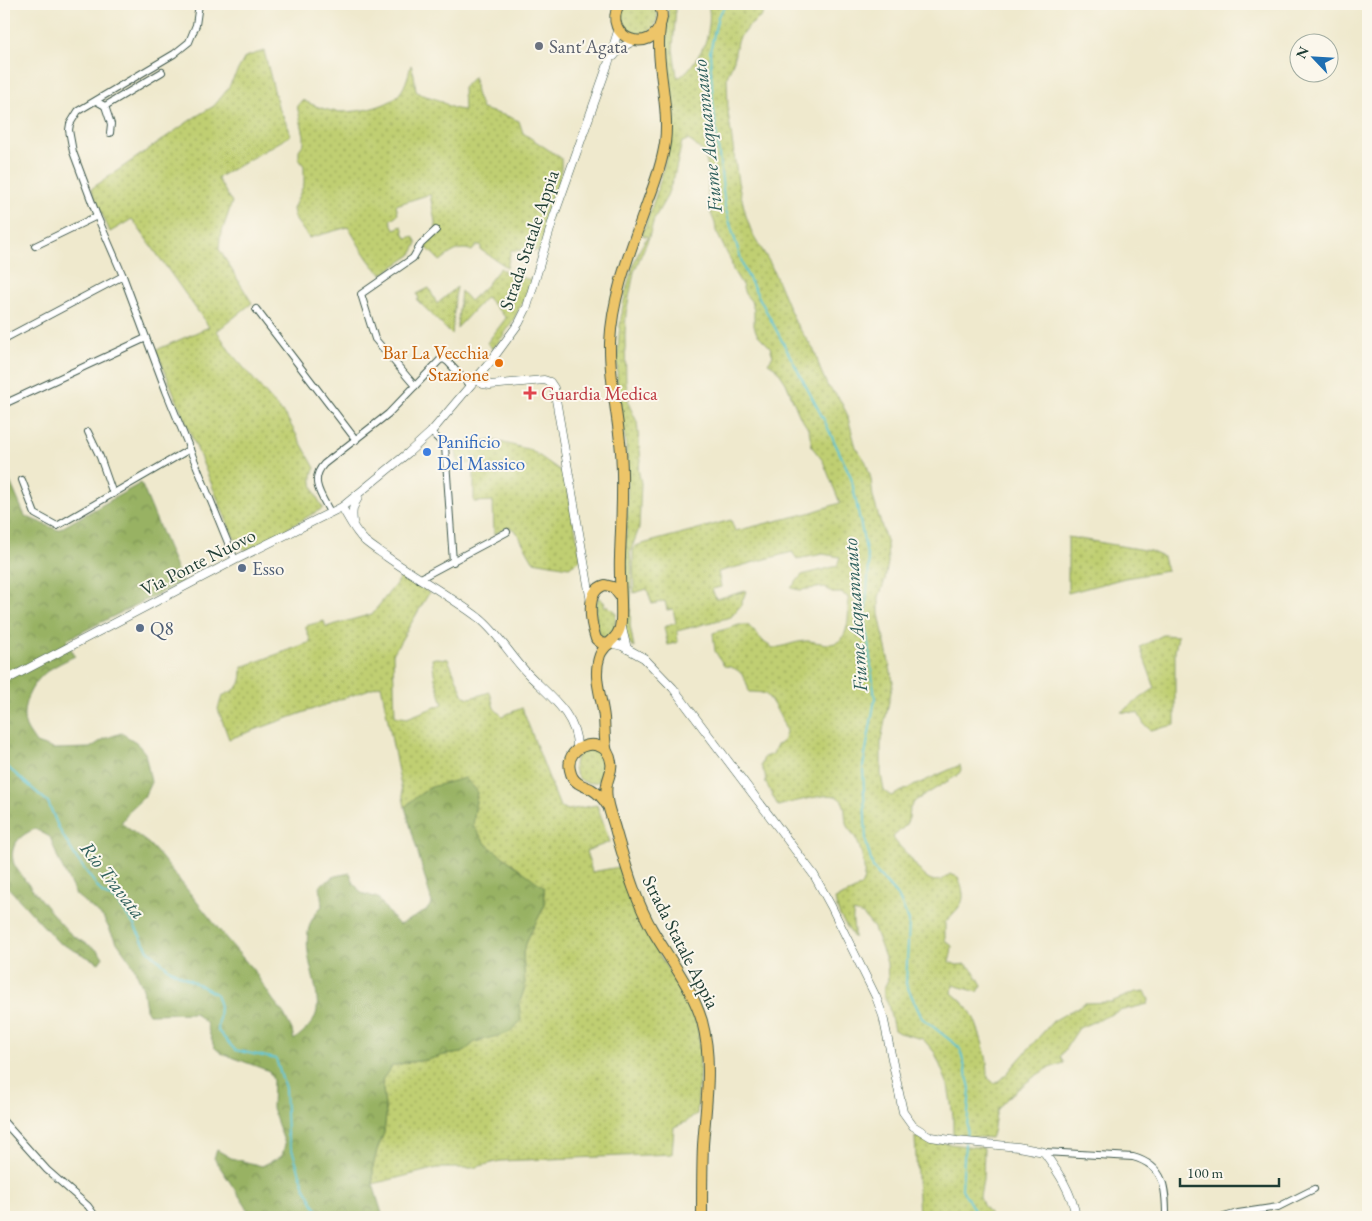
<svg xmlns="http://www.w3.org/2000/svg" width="1372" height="1221" font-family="'EB Garamond',serif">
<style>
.grass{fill:url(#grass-dots);stroke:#708653}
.forest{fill:url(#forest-crowns);stroke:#5c784c}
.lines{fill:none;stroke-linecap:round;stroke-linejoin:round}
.stream{stroke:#5ac5d5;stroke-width:2}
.minor-casing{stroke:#3e574b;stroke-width:8}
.tertiary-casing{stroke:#3e574b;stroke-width:9}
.primary-casing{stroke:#3e574b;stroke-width:12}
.minor{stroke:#fff;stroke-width:6}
.tertiary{stroke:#fff;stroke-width:8}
.primary{stroke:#edc569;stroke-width:10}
.worship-dot{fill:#6b7280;stroke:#fbf7ec;stroke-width:2}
.food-dot{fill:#e8710a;stroke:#fbf7ec;stroke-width:2}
.health-dot{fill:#e0444e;stroke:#fbf7ec;stroke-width:2}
.shop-dot{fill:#3f7fe0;stroke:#fbf7ec;stroke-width:2}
.service-dot{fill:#5c6f8a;stroke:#fbf7ec;stroke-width:2}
.labels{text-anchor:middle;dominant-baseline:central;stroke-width:4;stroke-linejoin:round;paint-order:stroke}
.worship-label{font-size:19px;fill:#5b616d;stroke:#fbf7ec;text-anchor:start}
.street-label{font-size:19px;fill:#1f3d34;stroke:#fbf7ec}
.food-label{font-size:19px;fill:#c56008;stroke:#fbf7ec;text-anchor:end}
.health-label{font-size:19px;fill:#be3a42;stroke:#fbf7ec;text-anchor:start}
.shop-label{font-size:19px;fill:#366cbe;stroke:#fbf7ec;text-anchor:start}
.service-label{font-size:19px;fill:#4e5e75;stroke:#fbf7ec;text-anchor:start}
.water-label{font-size:20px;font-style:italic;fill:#2e5f5c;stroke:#fbf7ec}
</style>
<defs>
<pattern id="grass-dots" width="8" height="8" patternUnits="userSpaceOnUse" patternTransform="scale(1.25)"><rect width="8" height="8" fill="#c0cf72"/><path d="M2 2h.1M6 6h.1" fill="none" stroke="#9ba95e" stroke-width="1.8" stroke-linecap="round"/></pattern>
<pattern id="forest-crowns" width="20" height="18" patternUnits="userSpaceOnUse" patternTransform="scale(1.25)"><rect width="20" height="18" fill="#98b264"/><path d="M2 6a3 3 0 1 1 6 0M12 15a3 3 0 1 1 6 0" fill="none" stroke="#7b9253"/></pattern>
</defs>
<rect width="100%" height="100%" fill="#fbf7ec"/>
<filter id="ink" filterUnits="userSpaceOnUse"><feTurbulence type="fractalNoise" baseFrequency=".02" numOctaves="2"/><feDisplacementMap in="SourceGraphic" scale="10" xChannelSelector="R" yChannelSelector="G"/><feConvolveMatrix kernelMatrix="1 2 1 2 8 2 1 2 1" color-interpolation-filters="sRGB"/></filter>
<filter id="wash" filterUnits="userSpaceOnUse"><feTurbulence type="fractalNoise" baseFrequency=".0096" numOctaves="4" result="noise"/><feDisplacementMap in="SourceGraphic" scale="20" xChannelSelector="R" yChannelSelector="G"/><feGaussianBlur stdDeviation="1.12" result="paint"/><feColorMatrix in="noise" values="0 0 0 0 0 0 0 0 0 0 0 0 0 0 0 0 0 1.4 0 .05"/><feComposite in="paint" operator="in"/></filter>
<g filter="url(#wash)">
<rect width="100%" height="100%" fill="#efe9cd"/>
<g class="grass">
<path d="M625 4H652C657 10 659 15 656 22 645 52 606 28 625 4Z"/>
<path d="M666 4H676L673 49 677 76 679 77C687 75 702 51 705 43 709 32 711 15 708 4H763L762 16 748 27 737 41 734 60 727 77 728 112 738 182 746 216 752 233 770 263 795 322 815 352 820 369 827 385 839 398 847 414 856 447 866 462 871 479 873 497 887 544 888 562 885 580 879 597V614L893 682 881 740V774L884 791 891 796 960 765 961 770 958 775 915 801 910 808 909 818 905 826 893 837C896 844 902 848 908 855 920 870 930 892 950 874L958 877C969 903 961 904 945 923V940L952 946 951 954 949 962 957 965 966 964 973 970 982 985 978 992 953 985 952 993C970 1008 973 1013 980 1035 985 1051 988 1060 988 1078L995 1084 1002 1079 1053 1021 1085 1003 1111 1002 1136 992 1145 991 1149 1000 1148 1004 1119 1011 1079 1028 1060 1057 1064 1063C1059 1065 1054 1066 1049 1068 1037 1073 1002 1100 997 1111 994 1120 995 1129 991 1138L953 1135V1116L948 1085 935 1053 923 1039 899 1033 894 1030 888 1004 884 996V988L888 980 887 963 874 928 863 915 854 912C851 921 855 928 854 938L840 916 837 908 835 899C843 895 857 891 862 884 868 875 861 847 856 839 854 834 849 830 847 826 843 815 849 802 835 796 827 793 789 803 778 806L766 783 765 774 761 766 764 757 773 754 776 746 783 741C784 738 785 736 786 733 786 726 771 697 765 694 760 692 754 692 749 692 746 677 740 667 724 666L715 651 713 633 739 625H748L765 643 773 648C784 647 796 641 807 641 816 641 826 646 835 643 850 639 849 610 848 597L841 593H832L825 587 800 590 791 588 802 575 837 566 840 557 823 554 797 559 792 552 718 572 721 587 712 589 716 599 746 591 741 605 731 617 677 631 678 642 668 645 664 627 676 623 673 609 667 610 665 601 652 604 647 589 634 593 633 550 635 546 731 520 735 531 809 513 840 503 823 461 812 447 809 430 799 415 786 383 776 368 768 363 773 356 770 347 757 334 754 326V309L751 301 745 294 742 285 733 270 731 261 716 231 715 223 709 209 708 200V166L703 152 693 143 688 140 682 142 674 177 666 198 654 219 649 237 634 272 626 313 625 337 626 382 629 405 637 422 641 461 638 469 641 483 639 528 630 553 632 568 630 625 634 648C618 639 624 570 625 552 627 517 629 483 626 449 624 426 618 403 617 381 617 366 618 350 619 335 621 309 631 256 648 237L642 235C659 187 673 150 671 98 670 81 664 65 664 48 663 45 663 40 663 37 665 25 672 17 666 4Z"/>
<path d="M264 51 278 106 289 129 290 136 217 178 232 202 220 238 219 249 252 303 217 331 231 353 287 418 315 468C307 481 316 496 323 508L248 551 241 547 233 536 156 350 209 327 132 219 110 232 91 189 195 117 214 106 227 90 245 57Z"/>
<path d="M411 65 414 74 416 91C423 97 430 96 438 100 450 105 449 109 464 110L463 88 474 76 476 93 482 109 507 116 519 121 523 133 561 158C563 187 547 222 540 251L511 250 507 267 481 250V245H477L472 251C459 245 450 254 440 261L423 244 437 233 430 194 396 205 398 214 390 220 394 229 402 226 405 237 408 238 413 236 417 243 411 255 383 274C371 269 356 239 348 227L309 238 295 219 293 209 304 184V166L299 159V150L304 143V135L297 106 302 100C311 104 322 109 332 111 348 114 383 109 396 97 405 90 408 76 411 65Z"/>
<path d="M500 268 512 275 532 280C522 306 511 327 493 349L487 343 506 318 486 297 457 328 461 291 470 301 486 286Z"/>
<polygon points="457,287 455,297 452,335 417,300 419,299 417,294 429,288 437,304"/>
<polygon points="492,440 531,450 565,474 581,560 569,567 533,561 516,531 509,527 494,534 493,501 474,502 474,463 458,464 455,443"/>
<polygon points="1068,537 1150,551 1163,557 1167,571 1125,578 1068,593"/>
<path d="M403 575 429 593 393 654 395 716 407 718 443 704 435 679 432 659 436 658 448 659 464 696 470 698 490 692 494 708 502 716 522 708 560 807 568 810 597 805 610 842 586 851 592 872 619 867C629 896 641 924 657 951 670 975 690 998 697 1025 703 1050 698 1088 697 1114L686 1122 674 1127 672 1154 500 1161 472 1168H437L373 1184V1167L377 1150 384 1133 386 1115 382 1080 392 1066 409 1062 427 1060 444 1055 462 1053 475 1042 491 1037 519 1004 525 987 523 952 529 936 545 905 544 888 487 845 473 826 477 791 465 778 416 797 405 807 381 685 229 739 218 709 222 696C239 688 242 687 242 667L311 642 305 626 324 621 326 627 372 614Z"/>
<path d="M598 597 605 603 604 605 605 607 607 605 616 613 615 627 608 637 603 638C593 629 595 609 598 597Z"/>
<polygon points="1163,635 1178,636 1175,650 1175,725 1150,730 1144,724 1138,713 1121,712 1155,688 1140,647"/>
<circle cx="591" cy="766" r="17"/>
<polygon points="915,1137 950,1144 984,1148 983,1179 980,1197 983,1205 989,1213 989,1217 919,1217"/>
</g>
<path class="forest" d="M4 468 25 516 58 530 141 483 182 582 66 640 75 656C63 662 48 668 39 679 28 691 20 711 26 727 28 732 33 738 36 743L54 749 90 748 104 739 121 733 136 742 145 753 151 782 144 797 131 809 121 823 149 844 161 857 225 937 254 971 273 1000 284 1014 292 1030 294 1040C301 1034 311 1026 315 1017 319 1008 317 999 316 990 310 960 297 931 322 906L320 885 335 876 350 873 354 883 361 893 378 898 388 912 399 925 426 911 432 903 405 807 416 797 431 787 465 778 477 791 473 826 487 845 544 887 545 905 529 936 523 952 525 987 519 1004 521 1021 508 1033 475 1042 462 1053 444 1055 427 1060 409 1062 392 1066 382 1080 386 1115 384 1133 377 1150 373 1167V1184L383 1217H249L247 1208 214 1158 217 1150 231 1158 262 1166 282 1156 285 1144 272 1108 273 1080 269 1071 221 1053 214 1047 206 1023 195 1013 149 1014 146 1009 143 988 133 965 114 938 103 917 76 895 59 861 50 837 35 829C20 835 8 846 14 864 16 871 64 929 72 935 82 943 96 946 103 957L99 963 58 942 4 883Z"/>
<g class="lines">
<g class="stream">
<polyline points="727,4 718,16 710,52 713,103 725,207 744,269 825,422 851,477 869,565 865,617 875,699 863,767 866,842 873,868 899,898 909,921 906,984 922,1018 960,1048 970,1088 966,1139"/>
<polyline points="4,764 48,802 59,829 77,859 102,893 117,901 134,925 148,950 169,969 216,994 220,1006 218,1031 235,1050 276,1059 285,1088 287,1135 305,1188 321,1217"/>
<polyline points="965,1143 962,1189 975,1212 974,1217"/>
</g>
</g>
</g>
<g filter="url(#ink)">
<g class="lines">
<defs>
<g id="minor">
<polyline points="199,4 196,25 189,42 174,54 78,111 70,124 69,130 73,152 97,216 123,276 166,391 235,560"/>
<polyline points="96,101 105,106 162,72"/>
<polyline points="105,106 111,124 110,133"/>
<polyline points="35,246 97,216"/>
<polyline points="256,309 356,440"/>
<polyline points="4,339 123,276"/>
<polyline points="415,386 375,339 361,294 413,258 421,244 436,230"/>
<polyline points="4,404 146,338"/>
<polyline points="88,432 100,457 113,494"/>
<polyline points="431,432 445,446 453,562"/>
<polyline points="22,480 35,514 57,526 190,449"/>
<path d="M330 512C321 495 309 480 324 464L388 414 440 360 444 359 448 362 470 386"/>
<polyline points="419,579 507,532"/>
<polyline points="4,1122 47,1170 88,1206 96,1217"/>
<path d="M1044 1152 1133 1157C1165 1166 1166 1188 1166 1217"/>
<polyline points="1224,1217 1238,1213 1278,1207 1314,1189"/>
</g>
<g id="tertiary">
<polyline points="614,56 620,48 636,40"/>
<polyline points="476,380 483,384 490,385 544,380 550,382 554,388 591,602"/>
<path d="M342 507C349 519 355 532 365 541 372 547 380 552 387 557 417 578 450 596 479 618 499 634 511 657 529 675 550 696 578 716 577 749"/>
<path d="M353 522C352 513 352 506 358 498"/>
<polyline points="621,624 627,649"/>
<path d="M610 643 622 646 644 658 673 688 814 875 831 906 876 997 883 1016 903 1112 913 1126 931 1137 957 1141 1018 1147 1044 1152C1058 1172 1072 1192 1076 1217"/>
<polyline points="4,681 235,560 342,507 408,453 431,432 491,361 519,323 527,307 554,216 608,64 618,31 617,28"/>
</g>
<g id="primary">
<path d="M619 4C601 39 653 56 661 22 663 16 662 10 658 4"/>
<path d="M609 644 601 643 596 639C591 624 584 591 605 585L613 587 619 595"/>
<path d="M607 752C604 741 605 730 604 718 602 697 592 677 600 655 606 641 620 640 621 621 622 600 619 578 620 557 621 522 624 487 621 452 618 415 609 379 610 343 612 294 632 247 648 201 655 183 662 163 665 143 670 104 655 65 660 27"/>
<path d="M607 805C603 798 598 793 591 789 587 787 582 786 578 783 573 780 571 775 570 770 564 743 607 734 611 762 613 770 608 777 607 784 604 801 612 816 616 832 626 866 635 900 653 931 670 960 692 988 702 1021 713 1061 706 1104 703 1145 702 1169 702 1193 702 1217"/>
</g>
</defs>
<use href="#minor" class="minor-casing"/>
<use href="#tertiary" class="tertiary-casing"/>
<use href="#primary" class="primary-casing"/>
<use href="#minor" class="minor"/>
<use href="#tertiary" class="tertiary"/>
<use href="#primary" class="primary"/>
</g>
</g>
<circle class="worship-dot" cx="539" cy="46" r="5"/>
<circle class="food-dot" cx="499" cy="363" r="5"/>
<path class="health-dot" d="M527.5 385.5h5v5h5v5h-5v5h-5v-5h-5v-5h5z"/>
<circle class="shop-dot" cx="427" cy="452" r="5"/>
<g class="service-dot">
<circle cx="242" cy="568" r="5"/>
<circle cx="140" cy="628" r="5"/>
</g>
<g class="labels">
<g class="worship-label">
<text x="549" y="46">Sant'Agata</text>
</g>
<g class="street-label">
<text transform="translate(529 240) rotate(-71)">Strada Statale Appia</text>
<text transform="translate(198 562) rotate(-27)">Via Ponte Nuovo</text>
<text transform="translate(681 942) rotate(63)">Strada Statale Appia</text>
</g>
<g class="food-label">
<text x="489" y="352">Bar La Vecchia<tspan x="489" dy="22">Stazione</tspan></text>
</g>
<g class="health-label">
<text x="541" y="393">Guardia Medica</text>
</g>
<g class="shop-label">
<text x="437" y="441">Panificio<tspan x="437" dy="22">Del Massico</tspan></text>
</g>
<g class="service-label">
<text x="252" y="568">Esso</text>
<text x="150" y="628">Q8</text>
</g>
<g class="water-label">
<text transform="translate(707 136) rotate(-96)">Fiume Acquannauto</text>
<text transform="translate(855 615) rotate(-94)">Fiume Acquannauto</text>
<text transform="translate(113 880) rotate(52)">Rio Travata</text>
</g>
</g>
<rect width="1372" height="1221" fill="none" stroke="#fbf7ec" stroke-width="20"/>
<g transform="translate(1314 58) rotate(295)"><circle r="24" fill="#fbf7ec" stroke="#a3ada2"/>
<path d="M0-4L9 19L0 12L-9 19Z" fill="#1f6fb2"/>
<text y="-8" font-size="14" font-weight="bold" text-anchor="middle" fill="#1f3d34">N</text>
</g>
<path d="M1180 1178v8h99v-8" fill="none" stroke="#1f3d34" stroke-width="2.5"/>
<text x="1187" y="1178" font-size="15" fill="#1f3d34" stroke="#fbf7ec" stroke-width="4" paint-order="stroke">100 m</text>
</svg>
